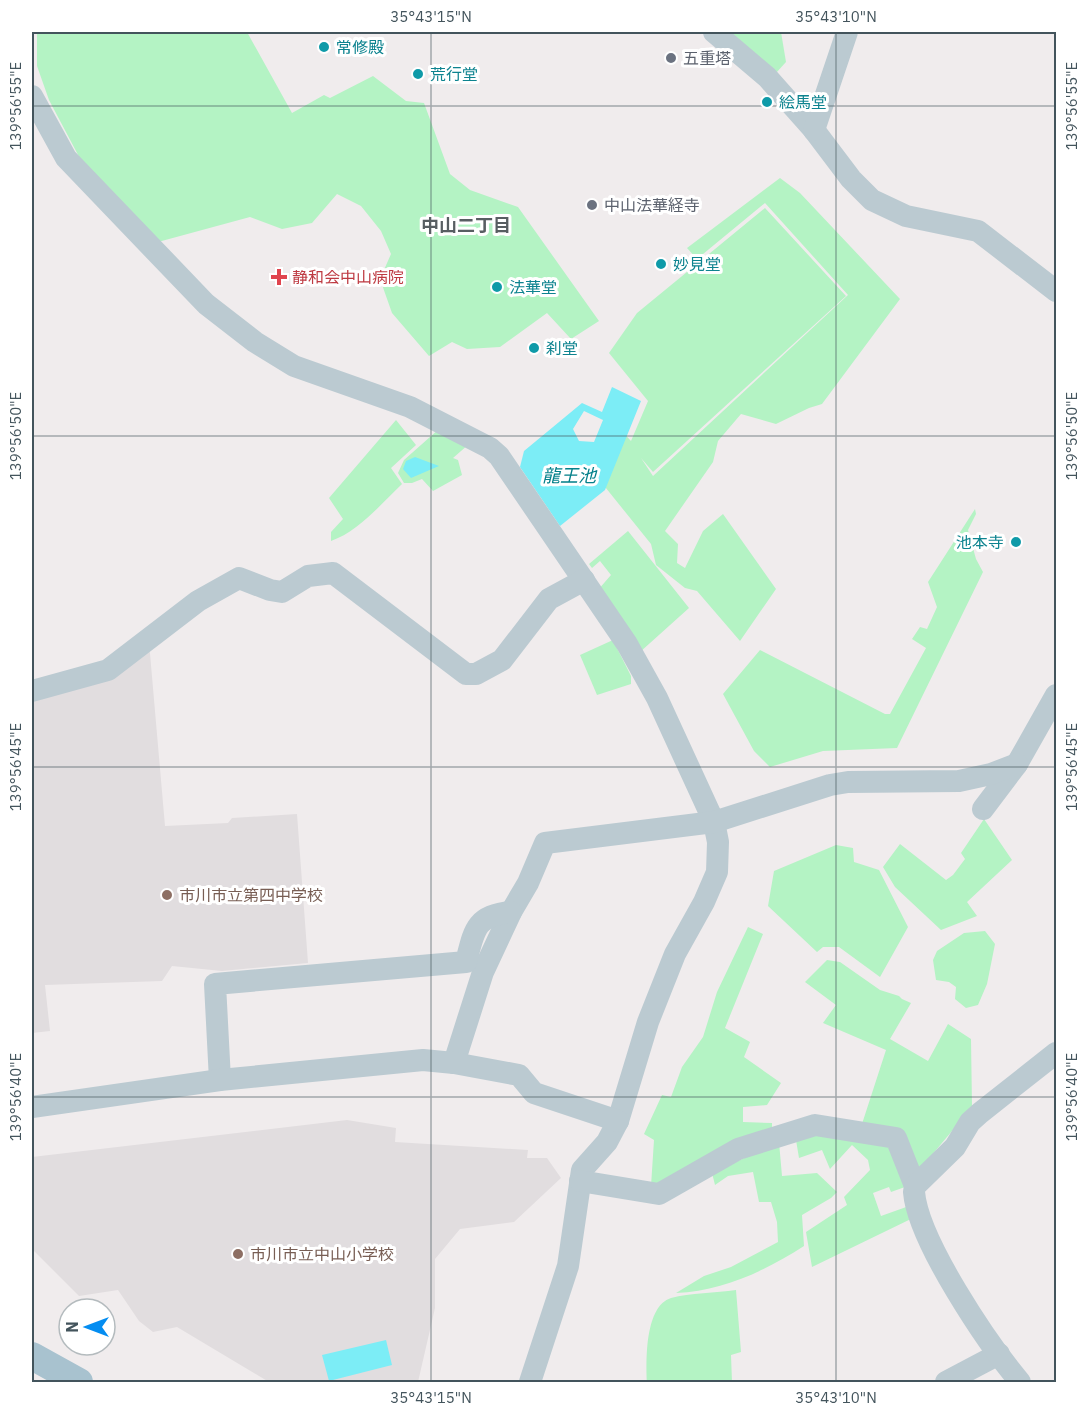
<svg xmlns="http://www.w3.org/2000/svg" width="1088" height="1414" font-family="'IBM Plex Sans','Noto Sans JP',sans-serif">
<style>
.education{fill:#e1dddf}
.green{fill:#b4f3c4}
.water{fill:#7cedf6;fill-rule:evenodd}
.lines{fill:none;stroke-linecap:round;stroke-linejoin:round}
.minor{stroke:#bbcad1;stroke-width:22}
.major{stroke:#a8c2cf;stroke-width:28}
.ticks{fill:none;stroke:#43545c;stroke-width:1.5;stroke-opacity:0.45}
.culture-dot{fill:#0f9aa8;stroke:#fff;stroke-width:2}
.worship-dot{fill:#6b7280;stroke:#fff;stroke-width:2}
.health-dot{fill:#e0444e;stroke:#fff;stroke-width:2}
.education-dot{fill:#8d6e63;stroke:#fff;stroke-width:2}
.labels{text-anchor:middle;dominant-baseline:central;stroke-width:6;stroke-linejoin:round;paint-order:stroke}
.culture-label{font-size:16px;fill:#0d838f;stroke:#fff;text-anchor:start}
.worship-label{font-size:16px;fill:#5b616d;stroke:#fff;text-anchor:start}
.health-label{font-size:16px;fill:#be3a42;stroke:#fff;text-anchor:start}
.education-label{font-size:16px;fill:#785e54;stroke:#fff;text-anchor:start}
.neighbourhood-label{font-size:18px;font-weight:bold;fill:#585e62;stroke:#fff}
.water-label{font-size:18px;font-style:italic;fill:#04808a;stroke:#fff}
.neatline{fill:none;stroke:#43545c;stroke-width:2}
.ticks-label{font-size:15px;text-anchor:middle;fill:#43545c}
</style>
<rect width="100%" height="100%" fill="#f0eced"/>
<g class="education">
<polygon points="149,642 165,826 228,823 232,818 297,814 308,963 222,971 172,966 162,981 45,985 50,1031 32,1033 32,697"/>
<polygon points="347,1120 396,1128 395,1142 528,1150 527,1158 547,1158 561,1178 514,1222 460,1229 435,1259 435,1308 418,1382 269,1382 177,1327 153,1332 139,1321 118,1290 79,1296 32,1249 32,1157"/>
</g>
<g class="green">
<polygon points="37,32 247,32 292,113 324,95 330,98 373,76 406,101 424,103 450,174 470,190 518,207 599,321 571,339 547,313 500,347 467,349 452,342 429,356 392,313 380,279 391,254 381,231 361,206 337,194 312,223 282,229 250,217 158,242 85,168 49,100 37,66"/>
<polygon points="727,32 781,32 786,62 776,73"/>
<polygon points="780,178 800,193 900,299 822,404 809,408 776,424 741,414 718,441 713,462 665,531 678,544 677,563 685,568 703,531 723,514 776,589 740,641 697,591 685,588 656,565 651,544 589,467 616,425 631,441 648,401 609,353 637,313 765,208 846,296 653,472 641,458 653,476 848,295 765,203 697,259 687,248"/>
<path d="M396 420 416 445 391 468 402 484C381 504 359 531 331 541V532L343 519 329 498Z"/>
<polygon points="439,429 469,444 453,458 458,460 462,475 433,491 422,479 412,483 404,483 398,473 404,460"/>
<polygon points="975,509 976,514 968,530 976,559 983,572 897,748 823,751 770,767 754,751 723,694 760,650 885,714 890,714 926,648 912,639 920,627 927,629 937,607 928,582"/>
<polygon points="628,531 689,608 640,652 598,590 611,575 600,561 592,568 589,564"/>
<polygon points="613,640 631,676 631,684 597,695 580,655"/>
<polygon points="984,819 1012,860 967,902 977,916 941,930 895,887 883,867 900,844 946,880 953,875 965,859 961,853"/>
<polygon points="836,845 853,848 854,862 879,870 908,927 880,977 839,947 823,947 817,952 768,906 774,871"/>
<polygon points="748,927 763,934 725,1028 750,1042 744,1057 781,1083 767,1105 743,1107 743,1122 772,1123 772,1130 651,1186 654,1140 644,1134 662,1095 671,1097 682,1067 703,1037 717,992"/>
<polygon points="985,931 995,944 987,984 978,1005 966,1008 955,999 956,987 949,982 936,980 933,960 937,951 964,933"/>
<polygon points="827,960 840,962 880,990 899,996 902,999 911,1003 890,1039 928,1061 948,1024 971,1039 972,1107 916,1174 900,1132 861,1127 886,1050 823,1023 836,1005 805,982"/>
<polygon points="815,1131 892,1145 905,1187 891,1192 889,1187 873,1193 881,1216 909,1206 915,1217 812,1267 806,1232 847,1205 844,1197 870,1170 868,1160 852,1145 830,1169 822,1150 799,1158 796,1140"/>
<path d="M779 1142 782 1176 817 1173 837 1192 831 1198 802 1215 804 1246C765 1271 723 1291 676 1293L704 1276 731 1267 778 1242 777 1222 771 1202H759L753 1172 728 1176 715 1185 712 1173Z"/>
<path d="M736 1290 741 1352 731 1355 732 1382H647C646 1360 645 1306 671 1298 690 1293 716 1293 736 1290Z"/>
</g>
<g class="water">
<path d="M612 387 641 401 605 490 560 526 520 467 524 451 582 403 602 412ZM584 411 603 420 594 442 579 441 573 429Z"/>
<polygon points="415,457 439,466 411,478 403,469 406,461"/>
<polygon points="386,1340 392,1365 329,1381 322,1355"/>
</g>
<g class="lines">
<g class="minor">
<polyline points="714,32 767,77 814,130 851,179 872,200 906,216 978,231 1056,291"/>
<polyline points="32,96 66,158 206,304 255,342 294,366 410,407 490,448 499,456 627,644 657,698 714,822 718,842 717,872 704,902 675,954 648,1022 618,1121 607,1142 582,1170 568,1266 530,1382"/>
<polyline points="814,130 847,32"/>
<polyline points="32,691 108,670 198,601 239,578 270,590 282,592 308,576 333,573 466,674 476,674 502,660 549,599 584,580"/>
<polyline points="983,809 1017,764 1056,695"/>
<polyline points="454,1063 483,972 511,912 528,883 545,843 714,822 830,785 848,782 959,781 991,774 1017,764"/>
<path d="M220 1080 215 984 466 962C474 931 475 915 511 912"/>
<polyline points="32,1107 220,1080 423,1060 454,1063 519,1075 534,1093 618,1121"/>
<polyline points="580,1181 659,1194 738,1149 815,1125 896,1138 915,1186"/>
<polyline points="946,1382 999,1354"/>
<path d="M1020 1382C988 1344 918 1241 914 1192L915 1186 955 1147 970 1122 980 1113 1056 1053"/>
</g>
<polyline class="major" points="32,1356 79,1382"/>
</g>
<path class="ticks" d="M431 32V1382M836 32V1382M32 106H1056M32 436H1056M32 767H1056M32 1097H1056"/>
<g class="culture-dot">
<circle cx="324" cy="47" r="6"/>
<circle cx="418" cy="74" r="6"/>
<circle cx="767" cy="102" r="6"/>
<circle cx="661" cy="264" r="6"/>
<circle cx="497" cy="287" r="6"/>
<circle cx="534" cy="348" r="6"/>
<circle cx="1016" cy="542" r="6"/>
</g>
<g class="worship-dot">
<circle cx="671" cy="58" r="6"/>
<circle cx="592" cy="205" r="6"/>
</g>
<path class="health-dot" d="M276 268h6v6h6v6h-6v6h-6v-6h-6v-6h6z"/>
<g class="education-dot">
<circle cx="167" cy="895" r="6"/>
<circle cx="238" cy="1254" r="6"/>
</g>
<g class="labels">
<g class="culture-label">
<text x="336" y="47">常修殿</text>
<text x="430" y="74">荒行堂</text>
<text x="779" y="102">絵馬堂</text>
<text x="673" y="264">妙見堂</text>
<text x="509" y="287">法華堂</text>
<text x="546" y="348">刹堂</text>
<text x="1004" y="542" text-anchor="end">池本寺</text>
</g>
<g class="worship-label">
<text x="683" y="58">五重塔</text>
<text x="604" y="205">中山法華経寺</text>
</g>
<g class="health-label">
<text x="292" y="277">静和会中山病院</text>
</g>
<g class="education-label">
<text x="179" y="895">市川市立第四中学校</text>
<text x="250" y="1254">市川市立中山小学校</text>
</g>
<g class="neighbourhood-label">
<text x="466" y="225">中山二丁目</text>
</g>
<g class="water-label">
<text x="569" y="475">龍王池</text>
</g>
</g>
<rect width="1088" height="1414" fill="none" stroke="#ffffff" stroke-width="66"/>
<g transform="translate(87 1327) rotate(270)"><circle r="28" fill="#ffffff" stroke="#b4bbbe" stroke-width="1.5"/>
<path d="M0-4.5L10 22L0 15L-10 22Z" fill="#048df1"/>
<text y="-9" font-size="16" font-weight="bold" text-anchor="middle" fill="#43545c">N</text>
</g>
<rect x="33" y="33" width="1022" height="1348" class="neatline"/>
<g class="ticks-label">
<text x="431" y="22">35°43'15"N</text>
<text x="836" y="22">35°43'10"N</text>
<text transform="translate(1072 106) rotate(-90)" y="5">139°56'55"E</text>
<text transform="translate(16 106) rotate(-90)" y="5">139°56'55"E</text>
<text transform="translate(1072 436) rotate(-90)" y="5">139°56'50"E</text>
<text transform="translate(16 436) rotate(-90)" y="5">139°56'50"E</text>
<text transform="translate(1072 767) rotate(-90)" y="5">139°56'45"E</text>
<text transform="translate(16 767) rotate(-90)" y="5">139°56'45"E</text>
<text transform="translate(16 1097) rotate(-90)" y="5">139°56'40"E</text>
<text transform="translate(1072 1097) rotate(-90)" y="5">139°56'40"E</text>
<text x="431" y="1403">35°43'15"N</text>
<text x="836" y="1403">35°43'10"N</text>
</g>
</svg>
